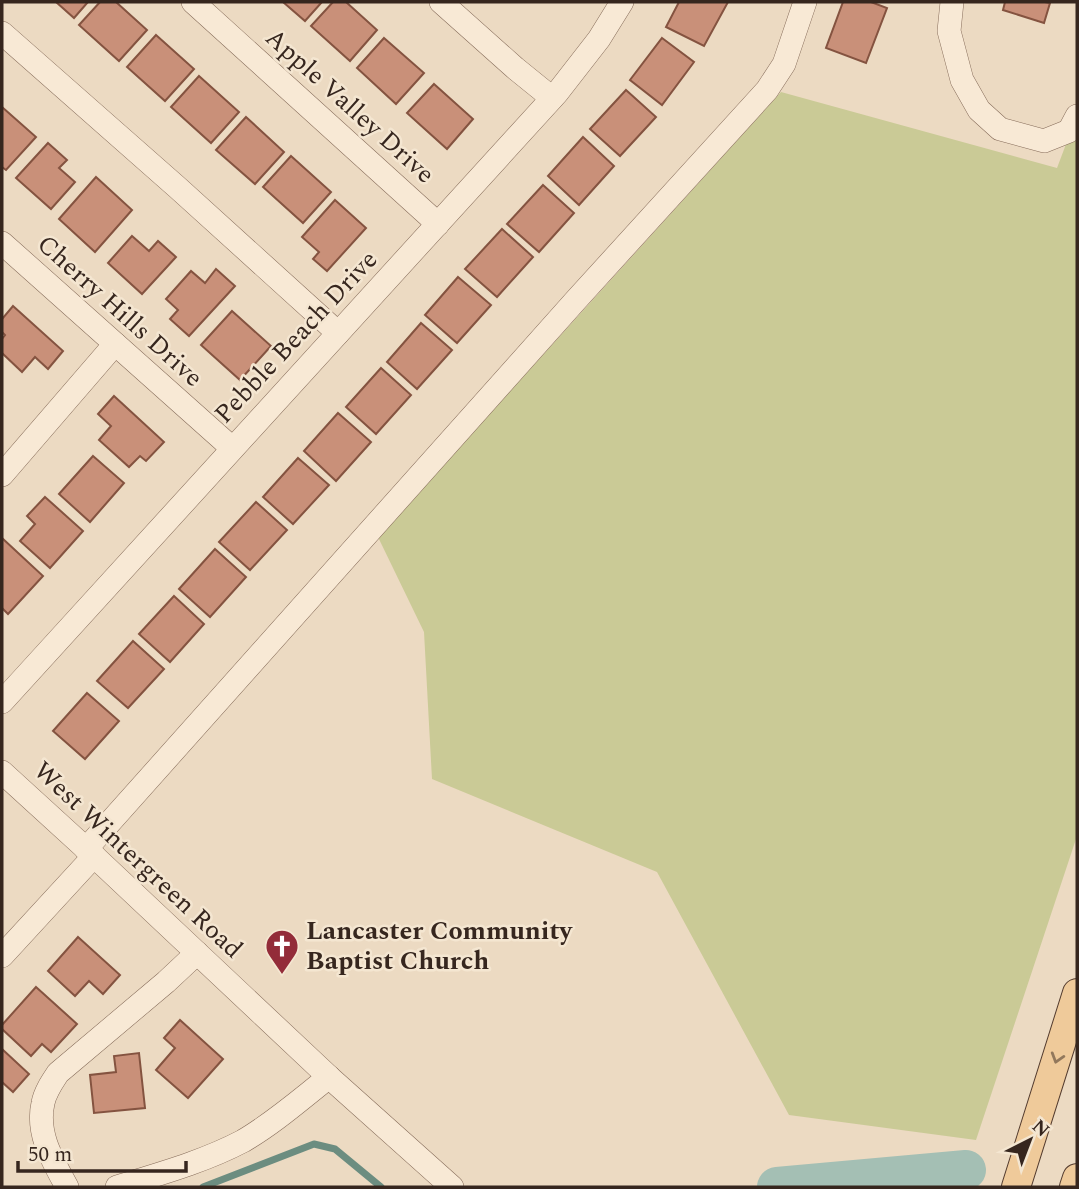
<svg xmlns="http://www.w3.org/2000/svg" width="1079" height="1189" font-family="Spectral,serif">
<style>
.green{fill:#caca96}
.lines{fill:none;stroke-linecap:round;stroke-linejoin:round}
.stream{stroke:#6c8d80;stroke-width:7}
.river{stroke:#a4bfb4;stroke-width:40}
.building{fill:#c99079;stroke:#845340;stroke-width:2}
.minor-casing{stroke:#866c5a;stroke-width:24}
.major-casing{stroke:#533b2e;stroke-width:30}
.minor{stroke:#f8e9d5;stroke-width:23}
.major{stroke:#efca9a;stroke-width:28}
.oneway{stroke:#92785c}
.labels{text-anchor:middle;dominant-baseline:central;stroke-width:5;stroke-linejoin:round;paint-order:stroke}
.street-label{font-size:26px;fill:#36261e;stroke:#f4e6d1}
.poi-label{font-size:26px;font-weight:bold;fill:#36261e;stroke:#f4e6d1;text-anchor:start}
</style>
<rect width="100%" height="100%" fill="#ecdac2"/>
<polygon class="green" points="781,92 1057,168 1077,115 1077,836 976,1140 789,1115 657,872 432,779 424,632 378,537"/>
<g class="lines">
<polyline class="stream" points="203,1187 314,1144 335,1149 381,1187"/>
<polyline class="river" points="777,1187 966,1170"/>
</g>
<g class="building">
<polygon points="56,2 88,2 74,18"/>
<polygon points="100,2 116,2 147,30 119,61 79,25"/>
<polygon points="283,2 322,2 305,21"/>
<polygon points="333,2 346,2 377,30 350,61 311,26"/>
<polygon points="679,2 728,2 704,46 666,27"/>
<polygon points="843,2 871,2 887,8 866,63 826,48"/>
<polygon points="1005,2 1045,2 1050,3 1044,23 1003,10"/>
<polygon points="156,35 194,69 165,101 127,67"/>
<polygon points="384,38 424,73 396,104 357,68"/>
<polygon points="662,38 694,62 662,105 630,80"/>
<polygon points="199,76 239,112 211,143 171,107"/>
<polygon points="434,84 473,119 447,149 407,113"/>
<polygon points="626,90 656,117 620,156 590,129"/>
<polygon points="2,107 36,137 6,170 2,167"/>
<polygon points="246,117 284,152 255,184 216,150"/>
<polygon points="583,137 614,166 579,205 548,176"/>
<polygon points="48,143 67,160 59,168 75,182 51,209 16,178"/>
<polygon points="291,156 331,192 303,223 263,187"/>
<polygon points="96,177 132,210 95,252 59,219"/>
<polygon points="543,185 574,213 539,252 507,224"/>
<polygon points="335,200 366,228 327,271 313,259 319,252 302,237"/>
<polygon points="502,229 533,257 497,297 465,269"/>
<polygon points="132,236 149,251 158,241 176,257 142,294 108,263"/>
<polygon points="216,269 235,286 189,336 170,319 178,310 166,299 191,271 205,283"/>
<polygon points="458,277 491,305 457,343 425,315"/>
<polygon points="13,306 63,351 48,369 35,357 22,372 2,353 2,339 5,335 2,332 2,319"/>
<polygon points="232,311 271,346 240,380 201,345"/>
<polygon points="421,323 452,350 417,389 387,362"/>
<polygon points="381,368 411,395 376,434 346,407"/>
<polygon points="114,396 164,442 146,461 140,456 129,467 99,440 111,426 98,414"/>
<polygon points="338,413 371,442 336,481 304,451"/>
<polygon points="93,456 124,483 90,522 59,494"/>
<polygon points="298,458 329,485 293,524 263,497"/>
<polygon points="45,497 83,531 50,568 20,541 35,524 27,516"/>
<polygon points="256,502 287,530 250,570 219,542"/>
<polygon points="2,538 43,576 8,614 2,608"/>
<polygon points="215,549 246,577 210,617 179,589"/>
<polygon points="174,596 204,624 170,662 139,634"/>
<polygon points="133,641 164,669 128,708 97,681"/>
<polygon points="87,693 119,721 85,759 53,731"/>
<polygon points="78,937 120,975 103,994 89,981 75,996 48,971"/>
<polygon points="36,987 77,1024 51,1052 42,1044 31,1056 2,1029 2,1025"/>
<polygon points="180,1020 223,1059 188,1098 156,1070 175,1048 164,1038"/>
<polygon points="2,1049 29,1074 13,1092 2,1082"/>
<polygon points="139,1053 145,1108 94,1113 90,1075 116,1072 114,1056"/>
</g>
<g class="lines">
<defs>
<g id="minor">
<polyline points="193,2 438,224"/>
<polyline points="441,2 515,68 552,98"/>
<polyline points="952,2 949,31 962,80 979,110 1000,129 1044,141 1069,131 1077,116"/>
<polyline points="2,33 178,188 338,333"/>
<polyline points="2,243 232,448"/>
<polyline points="2,475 115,344"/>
<polyline points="2,702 557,93 599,39 622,2"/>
<polyline points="2,772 94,856 329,1077 452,1187"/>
<polyline points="86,849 576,300 767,90 784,64 805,2"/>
<polyline points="2,956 94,856"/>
<path d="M67 1187C53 1161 36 1134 43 1103 45 1092 52 1082 58 1073L166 982 197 953"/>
<path d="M117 1187C159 1174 203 1162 243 1141 274 1123 301 1099 329 1077"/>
</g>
<g id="major">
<polyline points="1016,1187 1077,993"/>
<polyline points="1074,1187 1077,1178"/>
</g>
</defs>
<use href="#minor" class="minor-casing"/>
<use href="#major" class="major-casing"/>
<use href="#minor" class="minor"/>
<use href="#major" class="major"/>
</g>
<defs><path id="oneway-chevron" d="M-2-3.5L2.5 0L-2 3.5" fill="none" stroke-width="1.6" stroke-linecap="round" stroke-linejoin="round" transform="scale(1.75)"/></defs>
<use class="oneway" href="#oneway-chevron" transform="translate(1057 1058) rotate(107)"/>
<defs>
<symbol id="church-pin" viewBox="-11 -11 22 30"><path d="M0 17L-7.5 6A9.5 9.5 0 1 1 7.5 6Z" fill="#932c39" stroke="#f4e6d1"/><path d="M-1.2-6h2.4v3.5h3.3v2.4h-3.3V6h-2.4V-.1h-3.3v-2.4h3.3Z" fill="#fff"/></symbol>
</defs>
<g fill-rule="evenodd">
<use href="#church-pin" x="263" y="927" width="38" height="52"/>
</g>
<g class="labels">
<g class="street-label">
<text transform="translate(350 106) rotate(42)">Apple Valley Drive</text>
<text transform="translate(120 311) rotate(42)">Cherry Hills Drive</text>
<text transform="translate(296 337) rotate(-47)">Pebble Beach Drive</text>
<text transform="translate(138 860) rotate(43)">West Wintergreen Road</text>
</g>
<g class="poi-label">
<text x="306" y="931">Lancaster Community<tspan x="306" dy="30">Baptist Church</tspan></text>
</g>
</g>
<rect width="1079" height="1189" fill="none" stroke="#36261e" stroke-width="7"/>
<g transform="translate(1030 1140) rotate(42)" stroke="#f4e6d1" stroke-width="5" paint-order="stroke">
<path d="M0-5L12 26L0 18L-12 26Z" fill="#36261e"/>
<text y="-10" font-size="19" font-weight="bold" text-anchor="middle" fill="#36261e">N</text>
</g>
<path d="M18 1161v10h168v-10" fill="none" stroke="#36261e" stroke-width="3.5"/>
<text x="28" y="1161" font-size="21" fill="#36261e" stroke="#f4e6d1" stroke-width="5" paint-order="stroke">50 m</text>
</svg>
